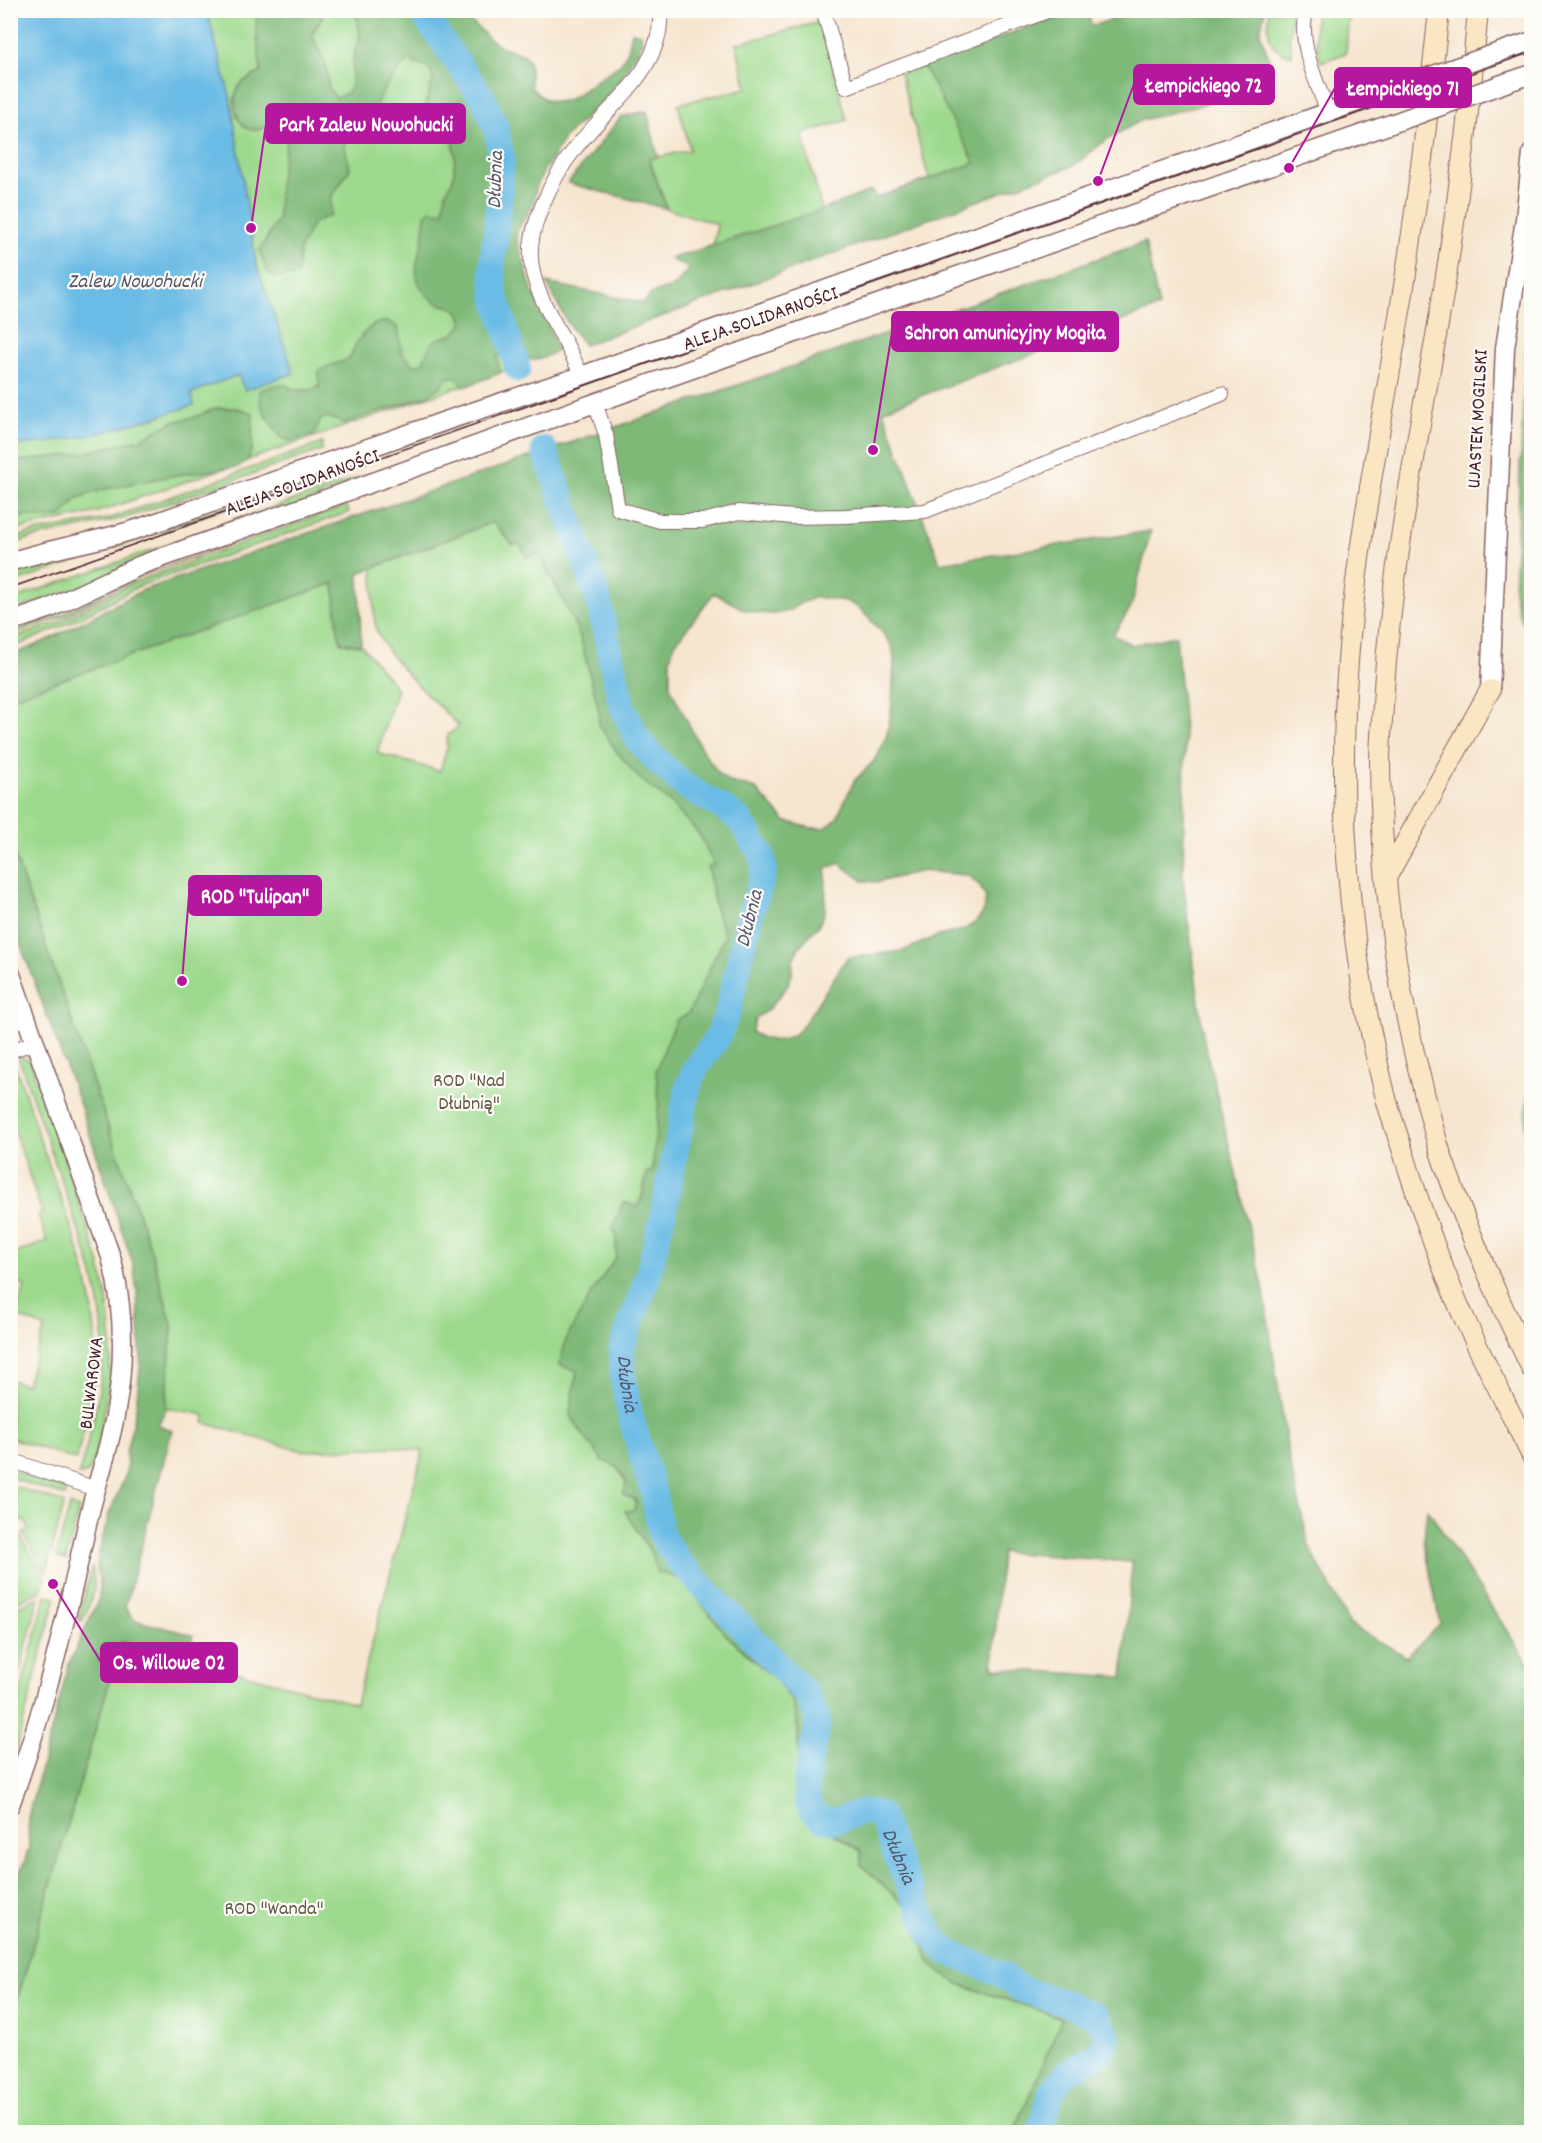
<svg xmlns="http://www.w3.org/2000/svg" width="1542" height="2143" font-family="Dekko,sans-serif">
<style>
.green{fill:#9dd98d;stroke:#747c5c;stroke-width:1.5}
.forest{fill:#7eb978;stroke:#646c52;stroke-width:1.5;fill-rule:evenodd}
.water{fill:#6abbe5;stroke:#5a6d88;stroke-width:1.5}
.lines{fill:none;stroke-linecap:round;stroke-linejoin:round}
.river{stroke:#6abbe5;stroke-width:26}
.minor-casing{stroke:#866464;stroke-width:16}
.tertiary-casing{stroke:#866464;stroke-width:21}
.secondary-casing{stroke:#866464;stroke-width:22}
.minor{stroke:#fff;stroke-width:14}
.tertiary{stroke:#fff;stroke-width:18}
.secondary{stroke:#fbe6c4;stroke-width:20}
.tram{stroke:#4a1f2b;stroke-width:1.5}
.tertiary-bridge-casing{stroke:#866464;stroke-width:21;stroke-linecap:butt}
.tertiary-bridge{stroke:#fff;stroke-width:18}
.labels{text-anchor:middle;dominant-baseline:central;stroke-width:4.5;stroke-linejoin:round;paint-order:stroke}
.street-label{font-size:20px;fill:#4a1f2b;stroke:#fdfcf7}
.park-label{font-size:20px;fill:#635748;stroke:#fdfcf7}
.water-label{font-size:21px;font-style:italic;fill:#55566c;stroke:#fdfcf7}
.leader{fill:none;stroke:#b5179e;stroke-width:2}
.callout-dot{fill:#b5179e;stroke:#fdfcf7;stroke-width:2}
.callout{fill:#b5179e;stroke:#b5179e;stroke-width:2}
.callout-label{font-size:21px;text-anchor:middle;font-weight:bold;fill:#fff}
</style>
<rect width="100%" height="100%" fill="#fdfcf7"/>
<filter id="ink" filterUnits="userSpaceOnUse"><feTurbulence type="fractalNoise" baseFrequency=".0167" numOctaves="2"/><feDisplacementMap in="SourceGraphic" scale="12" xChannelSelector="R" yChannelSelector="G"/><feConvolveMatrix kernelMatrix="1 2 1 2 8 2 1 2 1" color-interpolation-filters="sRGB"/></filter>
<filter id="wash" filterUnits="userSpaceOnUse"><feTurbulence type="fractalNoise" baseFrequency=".008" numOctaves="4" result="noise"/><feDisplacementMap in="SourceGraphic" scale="24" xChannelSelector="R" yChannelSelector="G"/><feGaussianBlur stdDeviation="1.35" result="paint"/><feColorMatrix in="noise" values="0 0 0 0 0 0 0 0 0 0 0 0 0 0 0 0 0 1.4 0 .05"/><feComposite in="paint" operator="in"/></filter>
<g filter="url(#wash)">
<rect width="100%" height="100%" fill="#f6e5cf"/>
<g class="green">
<polygon points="11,11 417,11 492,272 527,363 98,512 11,531"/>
<path d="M1269 11H1292L1289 39 1292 55C1267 51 1267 33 1269 11Z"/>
<path d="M1316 11H1352L1348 23 1346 53 1321 62C1316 44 1313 30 1316 11Z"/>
<polygon points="820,22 847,120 802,134 822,210 713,245 717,224 667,209 649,159 690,150 678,104 747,88 736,44"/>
<polygon points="923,66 976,163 929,179 900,73"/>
<polygon points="490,415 11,584 10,573 50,559 118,544 443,430"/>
<polygon points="509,425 60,595 11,611 10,600"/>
<polygon points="322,443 322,450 125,518 31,538 11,545 11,540 29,533 111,518"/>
<polygon points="343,503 344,504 140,576 65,616 11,635 10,632 56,617 139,576"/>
<polygon points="346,506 349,512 139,586 69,623 19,645 16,644 11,646 11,639 60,622 135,582"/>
<path d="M493 522 513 545 518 543 539 555 574 621 580 636 599 710V725L618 753 639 778 670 802 699 834 715 865 708 867 715 908 725 936 688 1014 656 1070 659 1102 652 1172H647L642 1197 637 1207 624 1202 612 1230 616 1232 617 1257 593 1291 566 1340 577 1371 570 1413 603 1461 617 1467 636 1503 634 1510 626 1512 653 1556 657 1572 675 1577 690 1586V1588L727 1636 774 1678 792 1700 797 1721 799 1760 795 1779 817 1823 861 1851V1865L906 1906 930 1962 942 1974 959 1984 1062 2018 1014 2132H11V2022L121 1641 356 1704 423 1451 393 1447 303 1451 204 1423 205 1415 166 1408 172 1325 151 1250 11 845 10 698 334 583 338 632 341 643 361 645 364 648 397 689 377 753 440 771 448 745 446 744 448 735 459 726C437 703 384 657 376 628 372 609 374 587 373 568Z"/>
<path d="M18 1056 28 1059 32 1066 99 1261 107 1297 111 1332 110 1376 101 1431 92 1466C90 1472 86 1475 79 1475 91 1430 104 1387 103 1340 102 1289 83 1242 66 1194 50 1148 34 1102 18 1056Z"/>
<path d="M11 1059C19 1069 34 1123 40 1140 66 1215 101 1289 95 1370 93 1401 84 1430 76 1460L11 1438V1380L26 1385 45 1327 15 1316 25 1286 11 1281V1255L47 1241 38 1215 42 1213 11 1121Z"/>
<polygon points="11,1470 67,1489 65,1496 11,1478"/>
<polygon points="11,1485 64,1503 46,1572 23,1534 29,1530 24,1520 16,1524 11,1514"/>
<polygon points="70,1505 79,1508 66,1560 56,1557"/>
<polygon points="11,1529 17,1531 45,1577 41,1591 11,1604"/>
<path d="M92 1565C98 1591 92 1599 82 1621L78 1620Z"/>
<polygon points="46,1595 56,1597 11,1769 11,1729"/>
<polygon points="39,1597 11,1704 11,1609"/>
</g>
<g class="forest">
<path d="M257 11H323V15L312 35 326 65 329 89 336 98 347 93 352 82 353 58 360 35 356 11H460L492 41 500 46 524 55 529 61 531 87C556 117 575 95 598 79 606 73 615 70 621 63 628 54 630 42 632 32L641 34 642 42 639 50 629 64 618 86 565 137 543 172 536 188 533 204 517 231V240L533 293 543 310 557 350C526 373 520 347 497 357L500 373 464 387 459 380 452 376 445 380 440 387 427 396 344 423 328 417 321 419 314 435 291 441 283 439C272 426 257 408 260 390L277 385H286L294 390H311L319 387V371C328 364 340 364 350 358 355 338 378 310 398 327L402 353 414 365 423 363C434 323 447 349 462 324 461 304 450 309 436 302 429 299 421 289 418 281 413 268 420 252 423 239 424 231 424 223 425 215L430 210 443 212 446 192 453 179 455 156 452 133 447 126 432 121 425 106 433 79 430 69 409 61C389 77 375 102 368 127L344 142 350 169 331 198V215L313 223 300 249 298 275 275 278 266 270 260 250 278 219 279 185 289 126V118L282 113C274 120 265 131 254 130 234 128 229 96 241 84 245 79 256 75 261 72L256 28Z"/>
<polygon points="1071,11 1086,11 1092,26 1137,11 1265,11 1260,32 1273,71 1227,98 1142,120 1109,138 1073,166 584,345 567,322 547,283 644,303 651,294 675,286 689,268 670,259 822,210 872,190 875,198 975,163 923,66"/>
<polygon points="647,111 658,157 649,159 667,209 568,183 621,117"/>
<path d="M1145 242 1159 307 883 410 940 563 1151 531 1131 607 1113 635 1132 645 1176 636 1185 742 1183 880 1204 1041 1263 1286 1289 1459 1309 1546 1350 1625 1407 1657 1440 1624 1424 1540 1427 1508 1531 1668V2132H1014L1062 2018 959 1984 942 1974 930 1962 906 1906 861 1865V1851L817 1823 801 1809 796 1796 795 1779 799 1760 797 1721 792 1700 774 1678 727 1636 689 1588 690 1586 675 1577 657 1572 653 1556 625 1511 634 1510 636 1503 635 1499 623 1495 627 1482 617 1467 603 1461 578 1428 570 1413 577 1371 559 1365 566 1340 577 1319 593 1291 616 1257V1232L612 1230 623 1202 637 1207 642 1197 647 1172H652L659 1102 656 1070 676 1020 688 1014 725 936 715 908 708 866 714 865 699 834 670 802 639 778 618 753 599 725V710L580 636 557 587 539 555 536 553 527 557 519 543 513 545 493 522 359 573 361 645 342 643 338 632 334 583 11 698 10 656 50 639 143 590 825 355ZM714 593 743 609 758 613 774 614 789 611 801 603 816 597 846 601 859 608 882 632 892 646 894 660 892 704 887 735 874 761 854 781 836 820 825 828H811L785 821 756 789 730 782 719 774 702 750 670 687V659L674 645ZM839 863 863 881 878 882 922 871 967 875 979 885 986 898 983 913 975 923 963 930 935 937 903 951 847 958 800 1030C783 1043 770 1044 751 1032L756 1018 768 1010 787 987 792 974 793 960 799 947 819 925 825 911 826 869ZM1001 1552 1132 1562 1123 1677 993 1668Z"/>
<path d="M1531 297V634C1519 623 1517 608 1514 592L1528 311Z"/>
<polygon points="216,408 238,408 253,413 252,448 248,460 238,467 177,475 101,490 78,498 62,516 50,518 27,516 11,519 11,462 83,453 141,439 172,422 195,417"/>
<polygon points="11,845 151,1250 172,1325 166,1408 158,1425 172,1430 125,1608 134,1620 193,1635 186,1660 121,1641 11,2022 11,1891 24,1863 29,1848 28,1817 69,1664 99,1598 100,1583 97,1567 98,1556 109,1514 125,1477 127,1467 126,1453 136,1408 141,1358 137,1291 133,1264 79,1102 11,919"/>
<path d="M1531 1073V1229C1521 1178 1523 1124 1531 1073Z"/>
</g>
<path class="water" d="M11 10 207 11 230 96 256 263 294 373 245 390 238 375 191 393 194 405C134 423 74 445 11 445Z"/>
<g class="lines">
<g class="river">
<polyline points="420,10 484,100 496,128 502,159 499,204 492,267 495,295 518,369"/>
<path id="s1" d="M544 449 597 595 622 706 636 737 655 759 685 786 722 807 739 819 762 855 764 868 759 889 750 915 728 1011 718 1037 695 1069 688 1088 664 1210 648 1276 622 1348 623 1377 630 1415 654 1495 661 1535 679 1562 805 1693C809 1701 818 1714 818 1723 816 1749 790 1804 822 1818 843 1828 855 1804 880 1815L904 1875 933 1937 946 1951 1003 1975 1021 1989 1069 2004 1097 2017 1108 2036 1101 2053 1065 2074 1052 2091 1040 2132"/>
</g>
</g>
</g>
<g filter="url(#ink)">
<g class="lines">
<defs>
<g id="minor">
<polyline points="823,10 846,87 1050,10"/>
<path d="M1307 10C1296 40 1318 85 1328 112"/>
<path d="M581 376C568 339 539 307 532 268 528 246 534 226 542 206 550 187 561 166 574 150 606 107 665 70 660 10"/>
<polyline points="595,403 606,435 618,509 660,521 703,521 739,512 793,517 846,516 925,511 1222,394"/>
<polyline points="10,1051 36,1042"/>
<polyline points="10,1460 96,1489"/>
</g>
<g id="tertiary">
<polyline points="1511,48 1532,41"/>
<polyline points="1508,82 1532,74"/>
<path d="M10 562C54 547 99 542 143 527L448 420 581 376 1394 89"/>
<polyline points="10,622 48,609 141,565 595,403 1391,124"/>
<polyline points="1490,690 1505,348 1525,219 1532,153"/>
<path d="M10 972 111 1257C124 1307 125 1360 116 1410 110 1448 96 1484 88 1520 67 1616 44 1712 10 1805"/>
</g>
<g id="secondary">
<path d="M1439 10C1428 117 1415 223 1397 329 1379 439 1356 549 1348 661 1337 804 1349 951 1384 1090 1389 1112 1397 1133 1404 1155 1422 1212 1441 1268 1466 1322 1487 1368 1510 1412 1532 1456"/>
<path d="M1478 10C1469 120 1455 228 1436 336 1415 453 1392 569 1384 688 1383 713 1380 739 1380 765 1381 876 1396 988 1425 1096 1431 1118 1436 1142 1444 1163 1469 1234 1499 1301 1532 1369"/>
<polyline points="1386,878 1490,690"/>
</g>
</defs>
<use href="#minor" class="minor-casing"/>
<use href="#tertiary" class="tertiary-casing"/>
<use href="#secondary" class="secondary-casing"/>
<use href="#minor" class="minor"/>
<use href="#tertiary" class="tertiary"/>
<use href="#secondary" class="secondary"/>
<polyline class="tram" points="10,588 1532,52"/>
<defs>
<g id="tertiary-bridge">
<polyline points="1394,89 1511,48"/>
<polyline points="1391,124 1508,82"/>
</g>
</defs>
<use href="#tertiary-bridge" class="tertiary-bridge-casing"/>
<use href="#tertiary-bridge" class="tertiary-bridge"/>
</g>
</g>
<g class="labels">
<g class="street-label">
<text transform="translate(761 320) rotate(-19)">ALEJA SOLIDARNOŚCI</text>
<text transform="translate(1479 419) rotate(-87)">UJASTEK MOGILSKI</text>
<text transform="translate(303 484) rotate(-20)">ALEJA SOLIDARNOŚCI</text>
<text transform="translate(93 1383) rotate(-83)">BULWAROWA</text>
</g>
<g class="park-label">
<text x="469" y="1082">ROD "Nad<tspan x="469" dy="23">Dłubnią"</tspan></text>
<text x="274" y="1910">ROD "Wanda"</text>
</g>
<g class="water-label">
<text transform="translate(497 180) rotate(-88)">Dłubnia</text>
<text x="135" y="283">Zalew Nowohucki</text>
<text transform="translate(751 919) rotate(-76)">Dłubnia</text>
<text stroke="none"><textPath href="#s1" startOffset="1032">Dłubnia</textPath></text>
<text stroke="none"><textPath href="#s1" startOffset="1642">Dłubnia</textPath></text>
</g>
</g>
<path class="leader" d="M1098 181L1134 84M1289 168L1335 88M251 228L266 124M873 450L892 332M182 981L189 895M53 1584L101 1662"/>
<g class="callout-dot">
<circle cx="1098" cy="181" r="6"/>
<circle cx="1289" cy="168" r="6"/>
<circle cx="251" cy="228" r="6"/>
<circle cx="873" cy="450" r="6"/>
<circle cx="182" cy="981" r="6"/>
<circle cx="53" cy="1584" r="6"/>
</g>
<g class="callout">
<rect x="1134" y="65" width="140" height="39" rx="6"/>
<rect x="1335" y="68" width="136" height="39" rx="6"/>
<rect x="266" y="104" width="199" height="39" rx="6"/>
<rect x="892" y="312" width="226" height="39" rx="6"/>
<rect x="189" y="876" width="132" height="39" rx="6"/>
<rect x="101" y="1643" width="136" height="39" rx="6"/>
</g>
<g class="callout-label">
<text x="1204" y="92">Łempickiego 72</text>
<text x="1403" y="95">Łempickiego 71</text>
<text x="366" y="131">Park Zalew Nowohucki</text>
<text x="1005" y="339">Schron amunicyjny Mogiła</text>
<text x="255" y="903">ROD "Tulipan"</text>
<text x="169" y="1669">Os. Willowe 02</text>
</g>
<rect width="1542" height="2143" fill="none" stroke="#fdfcf7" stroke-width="36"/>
</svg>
